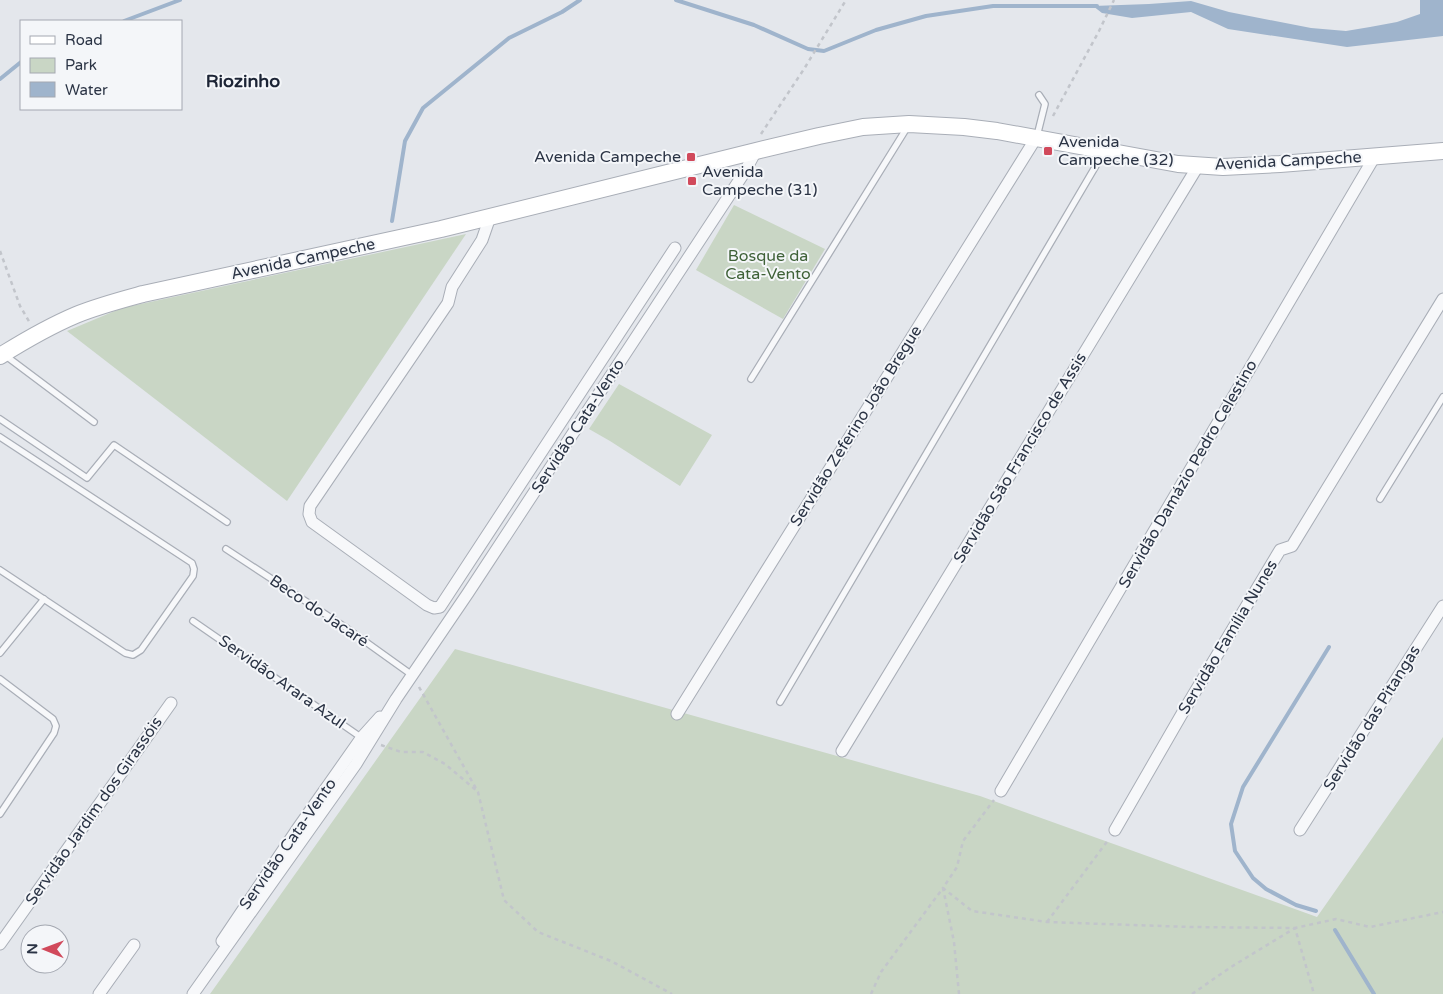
<svg xmlns="http://www.w3.org/2000/svg" width="1443" height="994" font-family="'Varela Round',sans-serif">
<style>
.green{fill:#c9d6c5}
.water{fill:#9fb4cc}
.lines{fill:none;stroke-linecap:round;stroke-linejoin:round}
.stream{stroke:#9fb4cc;stroke-width:4}
.service-casing{stroke:#a9aeb7;stroke-width:8}
.minor-casing{stroke:#a9aeb7;stroke-width:13}
.secondary-casing{stroke:#a9aeb7;stroke-width:18}
.path{stroke:#c2c5cb;stroke-width:2.5;stroke-dasharray:4 4;stroke-linecap:butt}
.service{stroke:#f7f8fa;stroke-width:5.5}
.minor{stroke:#f7f8fa;stroke-width:11}
.secondary{stroke:#fff;stroke-width:16}
.poi-dot{fill:#d1495b;stroke:#f4f6f9;stroke-width:2}
.labels{text-anchor:middle;dominant-baseline:central;stroke-width:4;stroke-linejoin:round;paint-order:stroke}
.poi-label{font-size:16px;fill:#2b3445;stroke:#f4f6f9;text-anchor:start}
.street-label{font-size:16px;fill:#2b3445;stroke:#f4f6f9}
.park-label{font-size:16px;fill:#3f6138;stroke:#f4f6f9}
.neighbourhood-label{font-size:18px;font-weight:bold;fill:#1d2536;stroke:#f4f6f9}
</style>
<rect width="100%" height="100%" fill="#e4e7ec"/>
<g class="green">
<polygon points="734,205 825,249 783,319 696,270"/>
<polygon points="466,234 287,501 67,331 122,308"/>
<polygon points="619,384 712,435 680,486 610,441 589,429"/>
<polygon points="455,649 980,796 1317,917 1443,737 1443,994 210,994"/>
</g>
<polygon class="water" points="1420,0 1443,0 1443,36 1347,47 1228,29 1191,12 1132,18 1102,13 1093,6 1149,4 1191,1 1229,12 1311,28 1346,31 1370,27 1397,22 1420,14"/>
<g class="lines">
<g class="stream">
<polyline points="676,0 754,25 808,49 824,51 876,30 926,16 993,6 1097,6"/>
<polyline points="124,21 180,0"/>
<polyline points="0,79 21,62"/>
<polyline points="392,221 405,141 423,108 509,38 562,12 580,0"/>
<polyline points="1316,911 1296,905 1266,889 1253,878 1235,851 1231,824 1243,787 1329,647"/>
<polyline points="1335,930 1374,994"/>
</g>
<defs>
<g id="service">
<polyline points="1037,136 1045,104 1039,95"/>
<polyline points="6,356 94,422"/>
<polyline points="751,379 908,126"/>
<polyline points="0,419 87,478 114,445 227,522"/>
<polyline points="0,437 192,563 194,569 193,576 141,650 133,655 125,653 0,570"/>
<polyline points="1380,499 1443,397"/>
<polyline points="226,549 345,627 412,675"/>
<polyline points="193,621 362,738"/>
<polyline points="0,653 44,599"/>
<polyline points="0,679 53,719 56,726 54,733 0,814"/>
<polyline points="780,702 1104,152"/>
</g>
<g id="minor">
<polyline points="490,217 482,240 452,287 448,303 310,506 309,514 312,522 427,605 434,608 440,607 675,248"/>
<polyline points="677,714 1036,138"/>
<polyline points="842,751 1198,166"/>
<polyline points="1001,791 1375,156"/>
<polyline points="1115,830 1183,712 1280,550 1292,546 1443,299"/>
<polyline points="1300,830 1443,606"/>
<polyline points="222,941 298,828 362,737 380,717"/>
<polyline points="0,944 171,703"/>
<polyline points="99,994 134,945"/>
<polyline points="193,994 356,764 396,699 468,593 744,173 756,151"/>
</g>
<path id="secondary" d="M0 356C24 341 50 326 76 315 98 306 121 300 143 294L441 229 756 151 819 136 863 127 909 124 964 127 997 131 1178 164 1223 167 1280 164 1443 151"/>
</defs>
<use href="#service" class="service-casing"/>
<use href="#minor" class="minor-casing"/>
<use href="#secondary" class="secondary-casing"/>
<g class="path">
<polyline points="1053,116 1099,31 1114,0"/>
<polyline points="761,134 804,69 846,0"/>
<polyline points="0,251 20,306 30,323"/>
<polyline points="419,687 478,792 504,900 538,932 611,961 672,994"/>
<polyline points="381,745 401,752 423,752 445,764 477,791"/>
<polyline points="1047,922 1109,839"/>
<polyline points="871,994 881,972 943,888 972,911 1047,922 1190,927 1295,928 1336,919 1370,927 1443,912"/>
<polyline points="959,994 954,942 943,888 957,867 963,841 994,800"/>
<polyline points="1192,994 1231,967 1295,928 1314,994"/>
</g>
<use href="#service" class="service"/>
<use href="#minor" class="minor"/>
<use href="#secondary" class="secondary"/>
</g>
<g class="poi-dot">
<rect x="1043" y="146" width="10" height="10" rx="2.5"/>
<rect x="686" y="152" width="10" height="10" rx="2.5"/>
<rect x="687" y="176" width="10" height="10" rx="2.5"/>
</g>
<g class="labels">
<g class="poi-label">
<text x="1058" y="142">Avenida<tspan x="1058" dy="18">Campeche (32)</tspan></text>
<text x="681" y="157" text-anchor="end">Avenida Campeche</text>
<text x="702" y="172">Avenida<tspan x="702" dy="18">Campeche (31)</tspan></text>
</g>
<g class="street-label">
<text transform="translate(1288 161) rotate(-3)">Avenida Campeche</text>
<text transform="translate(303 259) rotate(-12)">Avenida Campeche</text>
<text transform="translate(578 426) rotate(-57)">Servidão Cata-Vento</text>
<text transform="translate(856 426) rotate(-58)">Servidão Zeferino João Bregue</text>
<text transform="translate(1020 458) rotate(-59)">Servidão São Francisco de Assis</text>
<text transform="translate(1188 474) rotate(-60)">Servidão Damázio Pedro Celestino</text>
<text transform="translate(319 611) rotate(34)">Beco do Jacaré</text>
<text transform="translate(1228 637) rotate(-59)">Servidão Família Nunes</text>
<text transform="translate(282 682) rotate(35)">Servidão Arara Azul</text>
<text transform="translate(1372 718) rotate(-58)">Servidão das Pitangas</text>
<text transform="translate(94 811) rotate(-55)">Servidão Jardim dos Girassóis</text>
<text transform="translate(288 844) rotate(-55)">Servidão Cata-Vento</text>
</g>
<g class="park-label">
<text x="768" y="256">Bosque da<tspan x="768" dy="18">Cata-Vento</tspan></text>
</g>
<g class="neighbourhood-label">
<text x="243" y="81">Riozinho</text>
</g>
</g>
<rect x="20" y="20" width="162" height="90" fill="#f4f6f9" stroke="#a4a8b1"/>
<rect x="30" y="36" width="25" height="8" fill="#ffffff" stroke="#a4a8b1"/>
<text x="65" y="45" font-size="15" fill="#2b3445">Road</text>
<rect x="30" y="58" width="25" height="15" fill="#c9d6c5" stroke="#a4a8b1"/>
<text x="65" y="70" font-size="15" fill="#2b3445">Park</text>
<rect x="30" y="82" width="25" height="15" fill="#9fb4cc" stroke="#a4a8b1"/>
<text x="65" y="95" font-size="15" fill="#2b3445">Water</text>
<g transform="translate(45 949) rotate(271)"><circle r="24" fill="#f4f6f9" stroke="#a4a8b1"/>
<path d="M0-4L9 19L0 12L-9 19Z" fill="#d1495b"/>
<text y="-8" font-size="14" font-weight="bold" text-anchor="middle" fill="#2b3445">N</text>
</g>
</svg>
